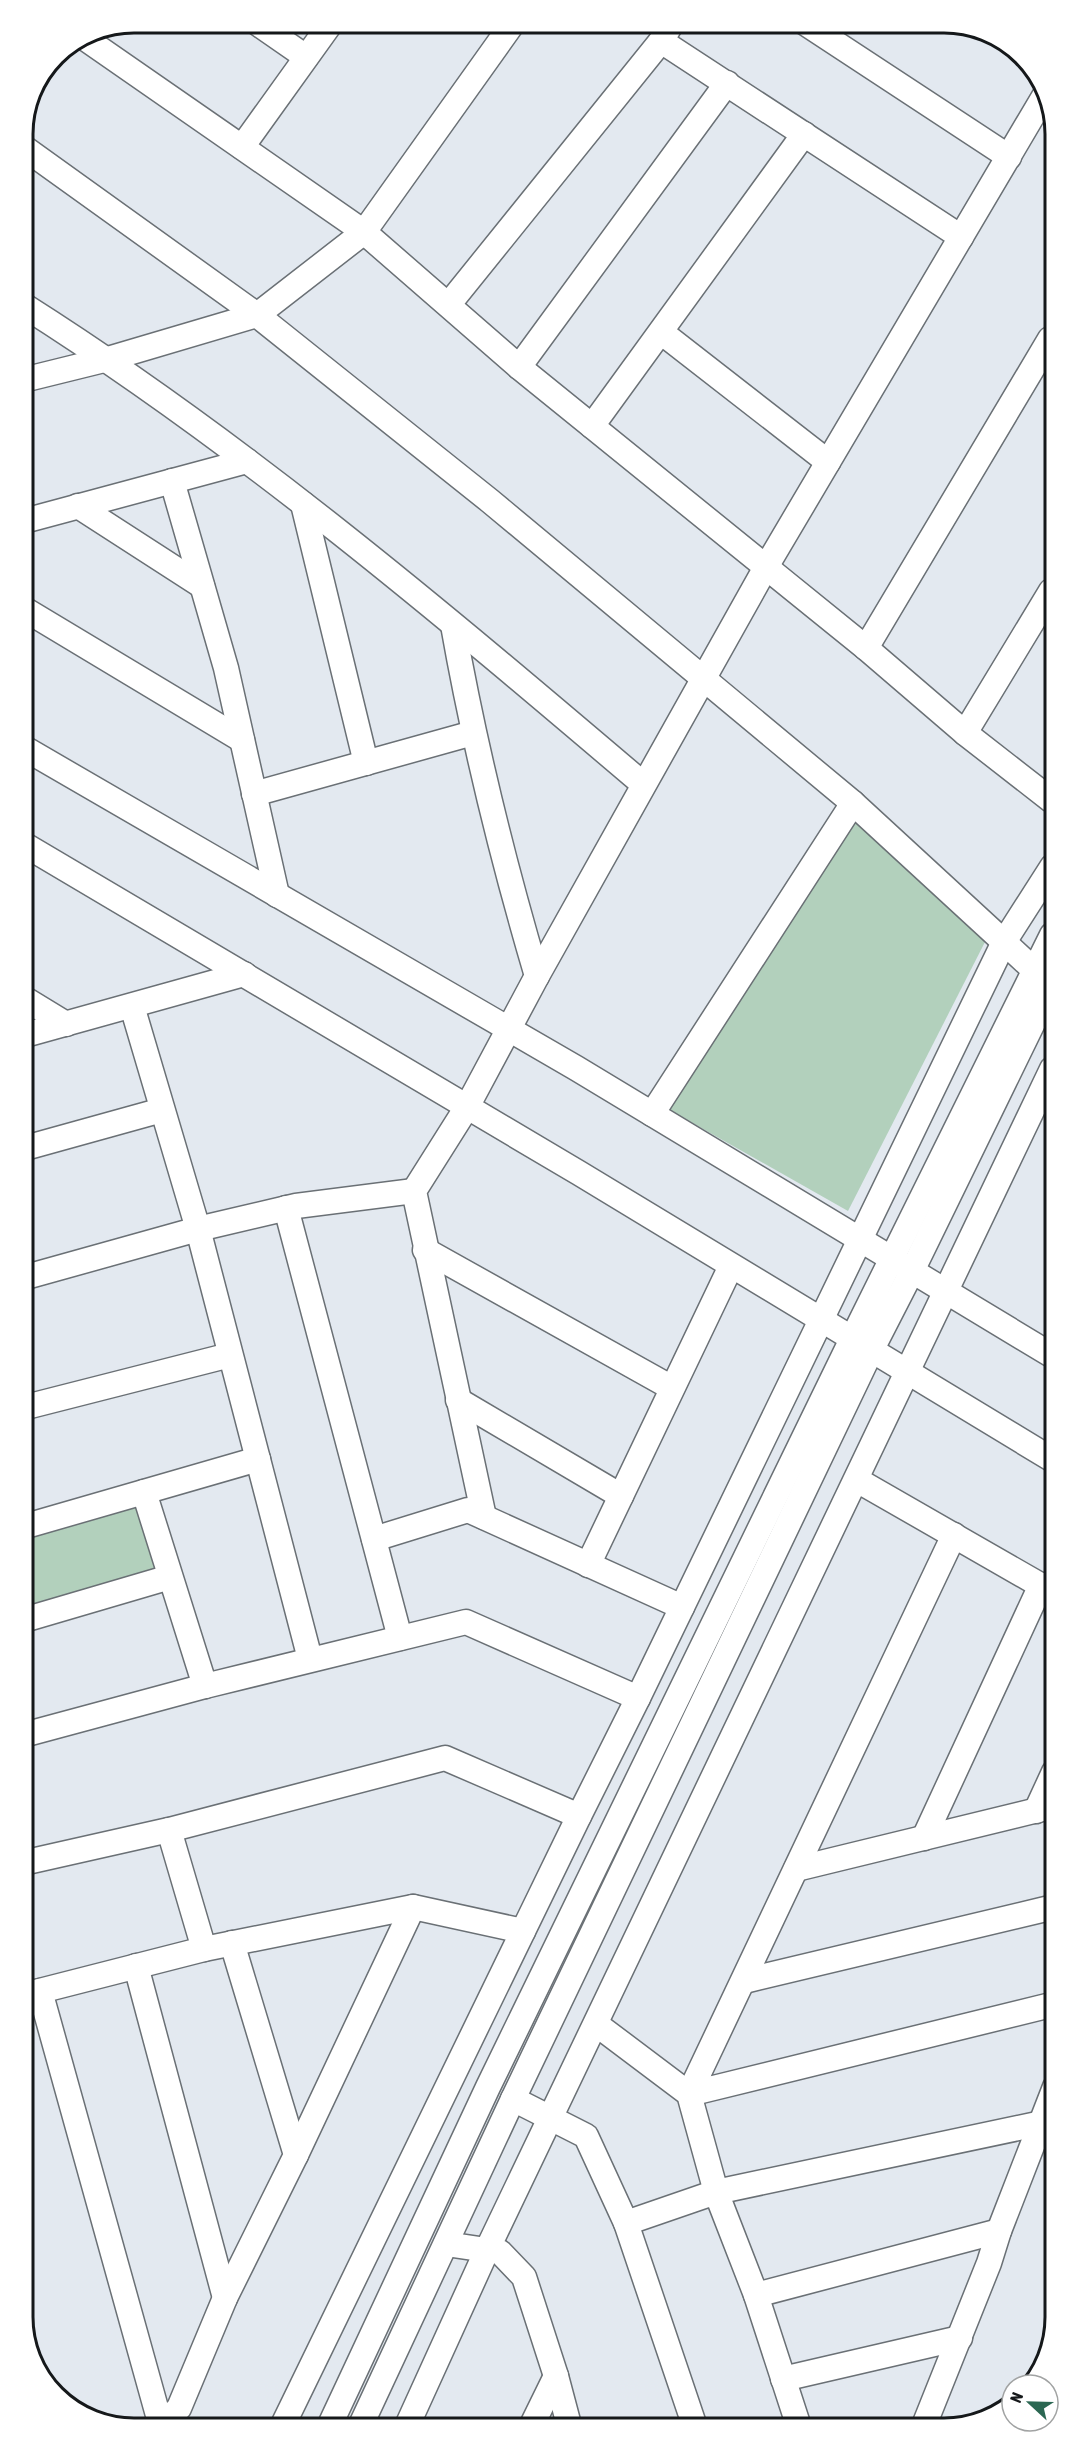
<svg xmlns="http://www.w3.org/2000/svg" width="1078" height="2451" font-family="'Asap Condensed',sans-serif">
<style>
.green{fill:#b2d0bc}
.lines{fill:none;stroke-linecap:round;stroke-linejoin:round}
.minor-casing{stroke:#6a7075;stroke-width:27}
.minor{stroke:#fff;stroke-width:24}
.rim{fill:none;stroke:#15181a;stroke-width:3}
</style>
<rect width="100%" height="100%" fill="#e3e9f0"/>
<g class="green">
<polygon points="855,821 986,940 848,1211 666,1108"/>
<polygon points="136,1503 155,1570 27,1607 26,1535"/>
</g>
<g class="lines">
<defs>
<g id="minor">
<polyline points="257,23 306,57"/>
<polyline points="805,23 1009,157"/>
<polyline points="83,37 364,232 519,367 866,648 965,733 1051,800"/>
<polyline points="661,41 961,237"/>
<polyline points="23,147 257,315 490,501 853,803 652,1114"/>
<polyline points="242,147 331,23"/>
<polyline points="449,304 661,41 672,23"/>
<path d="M23 305C244 445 444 615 643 784"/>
<polyline points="661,332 828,462"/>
<polyline points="519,367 727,83"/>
<polyline points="23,380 108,359 257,315 364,232 513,23"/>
<polyline points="592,426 804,134"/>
<polyline points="172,481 226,668 277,895"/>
<polyline points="303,504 366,763"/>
<polyline points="78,506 202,586"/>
<polyline points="24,521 247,461"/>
<polyline points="24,609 242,740"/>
<path d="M453 625C474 744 503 861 537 976"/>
<polyline points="866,648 1050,339"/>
<polyline points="965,733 1051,591"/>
<polyline points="24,748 576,1068 1053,1356"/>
<polyline points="254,794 473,733"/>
<polyline points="853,803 1004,942 1033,969 1047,977"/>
<polyline points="25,845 579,1173 1053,1460"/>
<polyline points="25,999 66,1024"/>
<polyline points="132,1006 198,1229 310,1659"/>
<polyline points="25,1035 244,974"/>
<polyline points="25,1148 162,1110"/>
<polyline points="286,1208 400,1638"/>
<polyline points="425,1250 672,1388"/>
<polyline points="26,1277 198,1229 296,1206 414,1191"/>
<polyline points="458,1400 621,1496"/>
<polyline points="26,1407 230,1355"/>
<polyline points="857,1480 1054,1593"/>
<polyline points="144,1492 205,1686"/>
<polyline points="484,1517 414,1191 467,1107 537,976 766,567 1046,93"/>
<polyline points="26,1526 258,1459"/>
<polyline points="954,1535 689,2094 1055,2004"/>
<polyline points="374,1539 468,1510 682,1607"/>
<polyline points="588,1565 731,1266"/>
<polyline points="27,1619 170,1577"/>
<polyline points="27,1734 205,1686 466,1622 638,1698"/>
<polyline points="1036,1811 1054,1772"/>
<polyline points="169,1830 204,1949"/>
<polyline points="924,1838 1041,1585"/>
<polyline points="27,1862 169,1830 445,1758 579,1816"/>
<polyline points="796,1869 1054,1806"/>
<polyline points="136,1966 225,2298"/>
<polyline points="744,1981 1054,1907"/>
<polyline points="40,1991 161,2426"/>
<polyline points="28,1994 204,1949 413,1907 523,1931"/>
<polyline points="596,2024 689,2094 716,2192 1042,2123 1055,2128"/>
<polyline points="513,2099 586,2136 626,2223"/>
<polyline points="296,2155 413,1907"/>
<polyline points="446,2244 500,2252 524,2277 556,2376 569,2425"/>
<polyline points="756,2295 999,2231"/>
<polyline points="783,2379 960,2338"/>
<polyline points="925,2423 989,2263 999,2231 1055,2087"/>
<polyline points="694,2424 626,2223 716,2192 756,2295 798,2424"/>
<polyline points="532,2425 556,2376"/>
<polyline points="407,2426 487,2250 1052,1069"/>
<polyline points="282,2427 579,1816 638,1698 1004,942 1052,867"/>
<polyline points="329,2427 488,2087 852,1339 1052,935"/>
<polyline points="360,2427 513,2099 871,1351 912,1271 1052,984"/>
<polyline points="153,2428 161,2426 179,2408 225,2298 296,2155 232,1943"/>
</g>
</defs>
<use href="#minor" class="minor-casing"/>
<use href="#minor" class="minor"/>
</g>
<path d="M0 0H1078V2451H0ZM134 33H944A101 101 0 0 1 1045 134V2317A101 101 0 0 1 944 2418H134A101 101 0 0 1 33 2317V134A101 101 0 0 1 134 33Z" fill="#fff" fill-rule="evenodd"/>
<path class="rim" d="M134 33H944A101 101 0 0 1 1045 134V2317A101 101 0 0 1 944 2418H134A101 101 0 0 1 33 2317V134A101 101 0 0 1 134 33Z"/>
<g transform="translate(1030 2403) rotate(292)"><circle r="28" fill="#ffffff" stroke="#a1a3a3" stroke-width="1.5"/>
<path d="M0-4.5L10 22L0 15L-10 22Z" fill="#2b6752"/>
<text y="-9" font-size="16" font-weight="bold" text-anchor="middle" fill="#15181a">N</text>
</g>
</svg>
